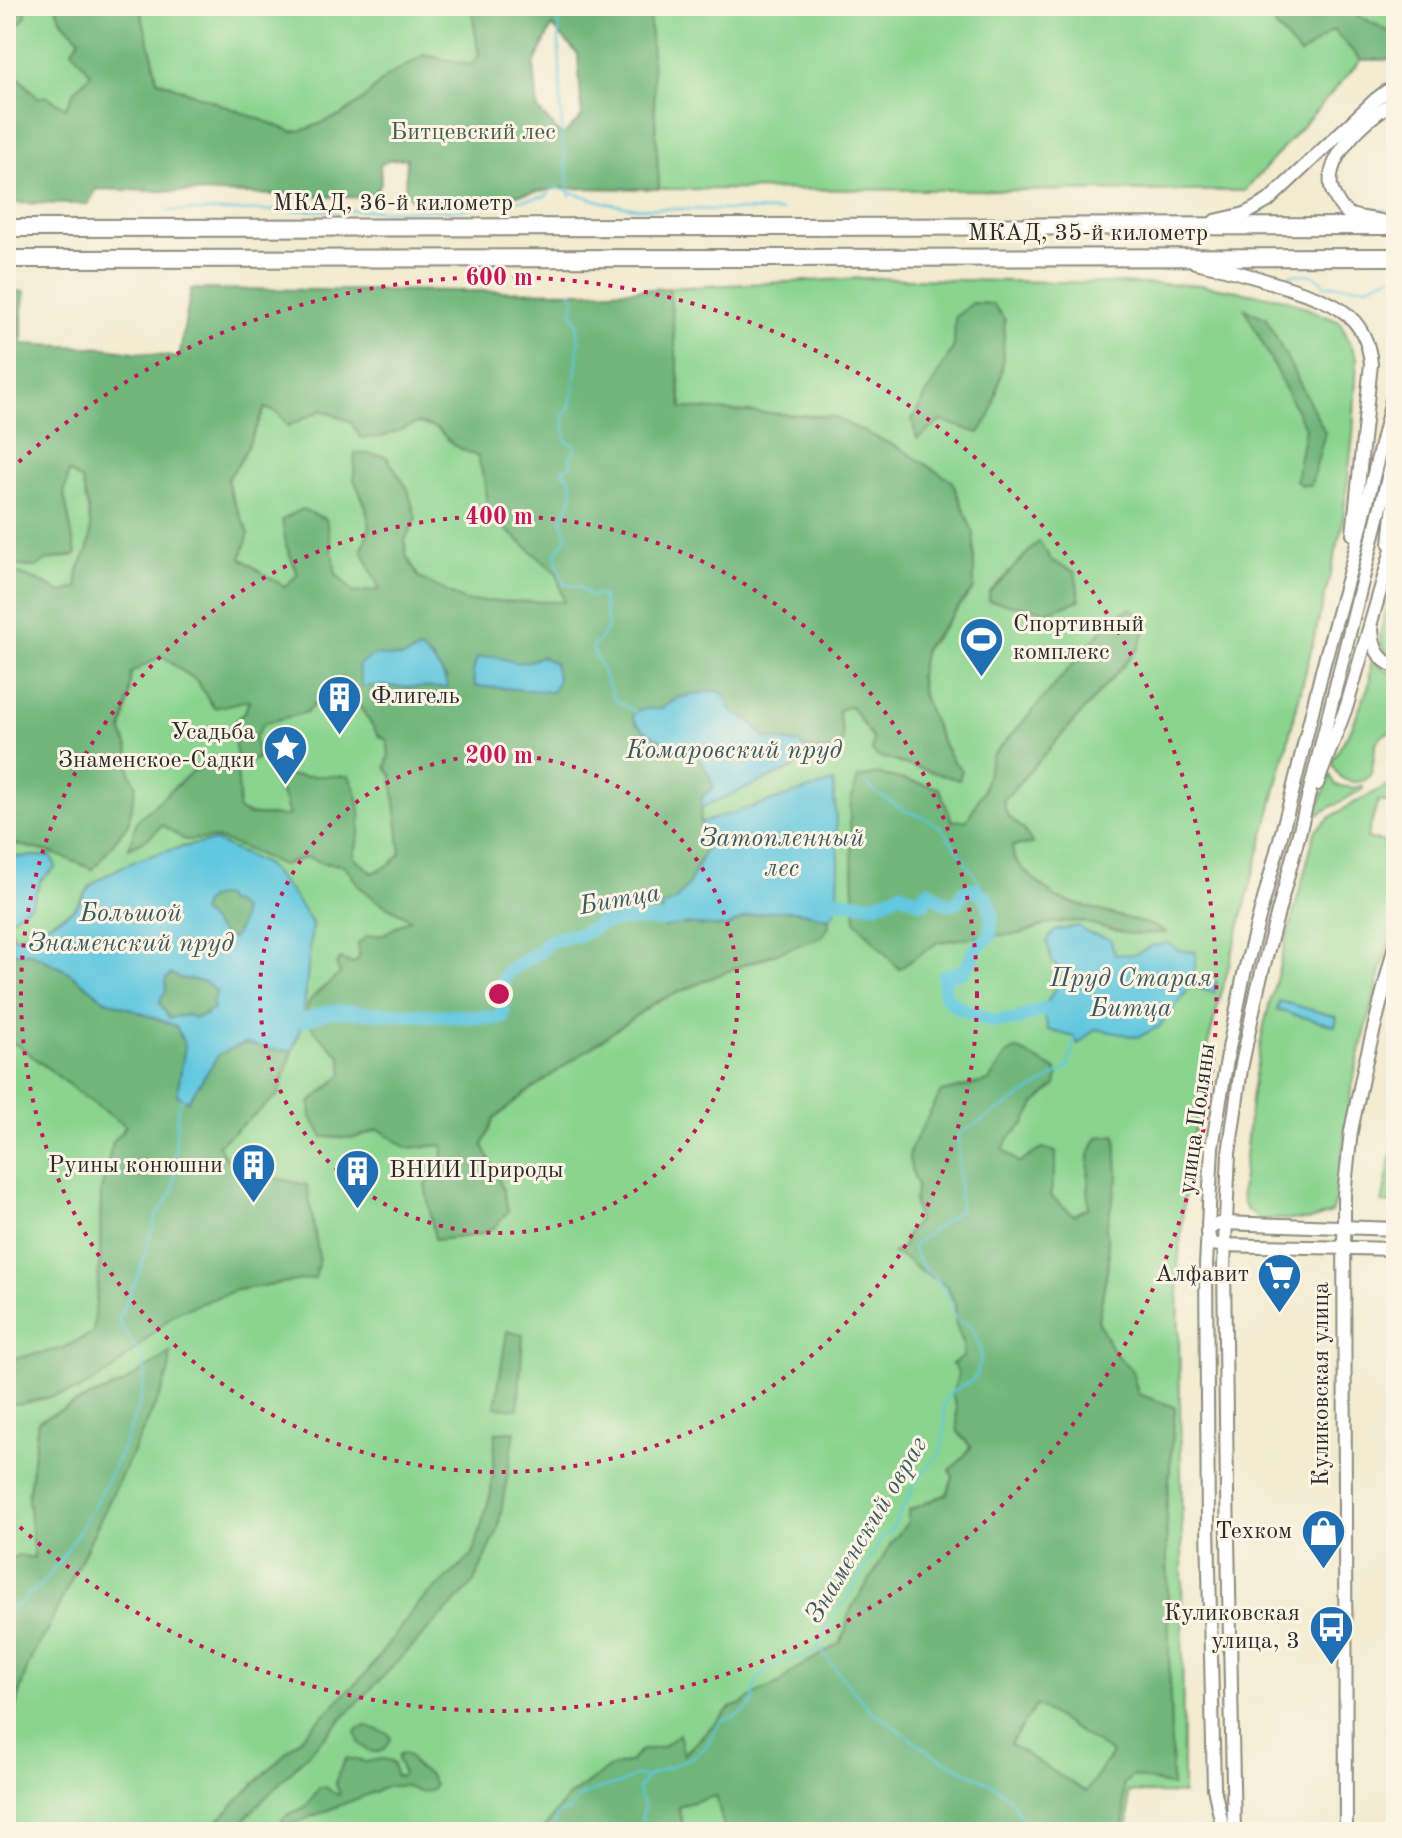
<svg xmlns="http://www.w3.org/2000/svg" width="1402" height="1838" font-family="'Old Standard TT',serif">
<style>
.green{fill:#8ad48f;stroke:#5a805d;stroke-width:2;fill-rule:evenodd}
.forest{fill:#6fb67a;stroke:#4d7052;stroke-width:2;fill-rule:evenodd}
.water{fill:#62c8df;stroke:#467a85;stroke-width:2;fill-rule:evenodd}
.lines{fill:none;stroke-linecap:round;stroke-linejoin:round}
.stream{stroke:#62c8df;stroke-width:2}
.river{stroke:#62c8df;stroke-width:14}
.secondary-casing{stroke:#8e8b7e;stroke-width:16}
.highway-casing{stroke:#8e8b7e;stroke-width:20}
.secondary{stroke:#fff;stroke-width:12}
.highway{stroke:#fff;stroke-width:16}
.ring{fill:none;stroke:#c2185b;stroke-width:4;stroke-dasharray:4 8}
.labels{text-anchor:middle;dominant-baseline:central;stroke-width:6;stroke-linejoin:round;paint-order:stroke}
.park-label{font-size:24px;fill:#485e49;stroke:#fcf5e5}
.street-label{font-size:24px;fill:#2b2b2b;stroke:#fcf5e5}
.poi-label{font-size:24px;fill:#2b2b2b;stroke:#fcf5e5;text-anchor:end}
.water-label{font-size:26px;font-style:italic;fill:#3c5a61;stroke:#fcf5e5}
.centre{fill:#c2185b;stroke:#fcf5e5;stroke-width:4}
.ring-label{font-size:24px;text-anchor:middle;font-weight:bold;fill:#c2185b;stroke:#fcf5e5;stroke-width:6;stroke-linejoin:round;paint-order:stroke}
</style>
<rect width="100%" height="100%" fill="#fcf5e5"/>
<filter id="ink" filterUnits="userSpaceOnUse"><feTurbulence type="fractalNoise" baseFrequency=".0125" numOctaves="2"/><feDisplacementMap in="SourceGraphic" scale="16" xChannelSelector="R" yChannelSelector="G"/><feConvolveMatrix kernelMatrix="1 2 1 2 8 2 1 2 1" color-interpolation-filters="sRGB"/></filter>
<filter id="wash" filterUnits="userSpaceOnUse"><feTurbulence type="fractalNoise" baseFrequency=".006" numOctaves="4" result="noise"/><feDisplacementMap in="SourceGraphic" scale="32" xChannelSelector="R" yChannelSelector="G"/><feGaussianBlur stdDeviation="1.8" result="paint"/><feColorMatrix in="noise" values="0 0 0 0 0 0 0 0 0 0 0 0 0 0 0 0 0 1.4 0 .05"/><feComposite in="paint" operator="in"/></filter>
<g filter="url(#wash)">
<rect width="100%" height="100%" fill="#f2ebd0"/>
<g class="green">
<path d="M24 6H56C60 24 68 25 78 37 86 46 88 63 92 74L75 90 67 108 46 96 39 98 19 78 6 75V37L26 17Z"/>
<polygon points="139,6 456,6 472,10 479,55 471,65 424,55 342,115 307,129 293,132 157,80 153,58"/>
<polygon points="649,6 1308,6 1300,54 1333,30 1361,60 1245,191 659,189"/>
<polygon points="1339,6 1396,6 1396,35"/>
<path d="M865 278 1201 285 1285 299 1340 322 1357 358 1353 435 1342 528 1268 820 1208 1043 1184 1200 1178 1265 1182 1538 1183 1794 1128 1792 1129 1832H1125L1123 1785 1132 1776 1172 1785 1166 1514 1175 1408 1138 1394 1132 1370 1113 1352 1098 1320 1109 1259 1106 1227 1118 1179 1116 1136 1098 1137 1089 1155 1088 1208 1074 1215 1050 1196 1056 1162 1043 1148 1019 1163 1003 1149 1009 1138 1025 1123 1035 1104 1056 1085 1006 1055 989 1081 941 1092 911 1169 917 1184 914 1202 918 1221 905 1237 903 1248 893 1253 908 1260 917 1269 947 1286 955 1304 956 1325 963 1342V1357L952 1364 959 1373 952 1394 956 1407 958 1432 971 1446 963 1458 950 1470 953 1477 947 1494 926 1502 891 1543 840 1643 791 1672 781 1683 760 1692 742 1704 730 1708 683 1755 679 1735 662 1747 640 1751 630 1762 609 1768 567 1798 544 1828V1832H6V1731L11 1729C18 1699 26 1659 45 1634L161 1393 171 1353 121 1385 76 1403 38 1421 28 1499 34 1559 18 1555 6 1561V1404H20L79 1390 159 1328 174 1313 236 1290 315 1278 307 1185 266 1176 228 1161 218 1144 278 1095 303 1021 312 923 267 865 215 841 180 847 91 885 74 909 36 930 14 938 9 920 31 904 51 856 6 857V842L53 853 93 869 128 824 129 751 122 731 129 697 130 673 161 656 197 681 214 708 249 699 245 712 255 737 264 723 307 712 334 683 353 696 379 736 387 740 389 754 386 767 392 776 401 853 391 864 373 873 353 857C361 833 363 813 355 789L277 787 285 801 289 817C272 814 253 818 238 810L239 794 178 783 156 805 129 847 149 838 162 825 185 840 216 838 241 847 282 865 307 857 322 863 344 865 361 888 379 902 411 919 382 935 352 965 340 960V974L327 986 321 1038 341 1056 343 1074 310 1103 354 1138 379 1129 407 1148 444 1145 436 1240 477 1235 503 1189 483 1145 494 1119 526 1093 654 1003 737 967 763 959 797 944 829 926V918L834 913 839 863 833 783 700 823 702 807 793 768 807 760 805 748 839 752 843 737 838 710 852 706 873 739 896 762 959 779C947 743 907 690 924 651 926 646 932 641 936 637 948 620 961 604 974 588L833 417 682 409 669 288ZM1138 649 1003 801 1007 815 1023 829 1032 844 1012 846 1014 859 1026 872 1056 898 1153 926 1129 934 1079 921 1051 923 1020 934 981 936 938 942 854 899 852 840 878 774 939 788 952 822 967 820 983 791 992 756 1017 729Z"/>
<polygon points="265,408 278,413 288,425 321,410 350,421 382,437 418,422 438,429 453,445 478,457 485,483 487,513 557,573 564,603 465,601 419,578 406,555 405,540 416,519 355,453 354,479 365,504 370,526 362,550 380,590 354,593 336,574 331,551 286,545 298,574 285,587 259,571 241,558 237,511 227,480 242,458"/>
<path d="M68 471 82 480C86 502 93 523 89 545 84 566 75 561 78 587L61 593 45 584 8 570 6 572V561L20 566 36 567 47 560 76 555 64 494Z"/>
<path d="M1396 575V660C1388 656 1382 650 1380 640 1379 626 1392 590 1396 575Z"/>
<polygon points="6,603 15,604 13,690 6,704"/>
<path d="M1372 657 1381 668 1396 676V729C1391 732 1383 734 1379 738 1368 752 1382 784 1353 782 1340 781 1335 771 1332 761L1352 727 1369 685Z"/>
<polygon points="1330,775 1336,785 1352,788 1363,786 1363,789 1315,816"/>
<path d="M1386 786 1396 788V804L1378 801 1367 838 1388 843 1396 866V914L1352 1083 1336 1199 1331 1213 1311 1220 1259 1219 1247 1210 1243 1203 1241 1194 1252 1092 1264 1025 1315 832C1330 812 1364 799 1386 786ZM1279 1002 1337 1018 1335 1026 1277 1009Z"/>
<polygon points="6,1041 18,1045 83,1096 126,1126 101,1191 100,1261 93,1334 61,1349 6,1360"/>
<polygon points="1396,1132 1396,1204 1382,1203"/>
<polygon points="1036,1704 1112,1753 1086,1793 1010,1744"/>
<polygon points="717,1795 725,1832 684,1832 678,1806"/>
</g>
<g class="forest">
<polygon points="6,6 24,6 26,17 6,37"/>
<path d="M56 6H139L153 58 157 80 293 132 307 129 342 115 364 99 385 78 424 55 471 65 479 55 472 10 456 6H649L659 189 560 188 482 200H412L405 190 407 158 389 160 380 165 381 183 373 198 97 189 88 204 6 203V75L19 78 38 98 46 96 66 108 75 90 91 74 72 50 80 39C69 29 60 21 56 6ZM552 26 578 54 582 117 562 136 538 110 534 65Z"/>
<polygon points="1308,6 1339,6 1396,35 1396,56 1385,60 1361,60 1333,30 1300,55 1274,25 1308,8"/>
<path d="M669 288 682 408 833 417 901 449 952 481 974 534V588L924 649 919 676 922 694 941 741 952 760 962 770 959 780 877 756 872 751 873 739 851 706 838 710 843 737 839 752 805 748 799 744 765 738C756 726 747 716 732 714L724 695 716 690 678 698 661 709H640L636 724 669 743 691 750 706 768 714 787 702 797 700 822 709 842 689 884 676 900 680 924 726 927 746 917 771 911H797L829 918V926L822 937 737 967 654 1003 526 1093 494 1119 483 1145 503 1189 508 1211 495 1227 477 1235 435 1240 425 1185 442 1170 443 1145 407 1148 379 1129 354 1138 323 1137 311 1117 310 1103 343 1074 341 1056C328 1043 296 1022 311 999 316 992 332 981 340 974L336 964 341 959 353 964 359 958 358 944 367 936 382 935 410 919 379 902 361 888 344 865 322 863 307 857 282 865 241 847 216 838 185 840 162 825 149 838 129 848 137 820 193 771 211 765 237 769 239 794 238 809 248 815 289 816 285 801 277 787 282 776H349C364 805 363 827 353 857L373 873 391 864 401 853 392 776 386 768 389 754 387 740 379 736 353 696 334 683 307 712 264 723 255 737 257 759 243 765 236 753 232 724 245 712 249 700 214 708 197 681 161 656 131 673 129 697 122 731 129 751 130 773 136 785 128 824 93 869 53 853 6 842V704L13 690 15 605 6 603V572L8 570 45 584 61 593 78 588C75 561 84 566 89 545 94 523 86 502 82 481L69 472 64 494 76 555 48 560 36 567 20 566 6 561V290L25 292 22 309V344L105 348 179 358 191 289 590 292ZM265 408 278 413 288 426 322 410 350 421 361 438 382 437 418 423 438 429 453 445 478 457 485 483 487 513 557 573 564 602 465 601 419 578 406 555 405 540 416 519 408 489 386 456 355 453 354 479 365 504 370 526 362 550 380 590 354 593 336 574 326 519 302 509 282 520 286 545 298 574 285 587 259 571 241 558 249 533 230 494 227 480 242 458ZM420 650 432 659 446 678 375 655 402 658Z"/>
<polygon points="973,303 993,304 1005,320 1002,370 991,414 979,433 941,421 917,439 912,420 954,346 955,317"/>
<polygon points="1245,309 1266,318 1325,432 1311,485 1301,485 1296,480 1305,428"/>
<polygon points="1039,541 1052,561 1075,572 1080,600 1049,611 989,601 989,593"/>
<polygon points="1131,608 1148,622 1138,649 1003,801 1007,815 1023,829 1033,844 1012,846 1014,859 1026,872 1056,898 1153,926 1167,933 1129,934 1079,921 1051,923 1020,934 981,936 938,942 899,969 856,921 850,821 851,800 858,778 878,774 939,788 952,821 967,820 983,791 992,756 1017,729 1113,617"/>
<path d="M216 896H224L227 902H233L241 909C243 919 239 931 232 939 215 933 215 923 201 913L203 906 208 898Z"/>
<polygon points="6,953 31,953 69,972 104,999 176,1026 185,1046 177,1094 188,1101 218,1054 245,1043 270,1049 292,1051 278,1095 218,1145 228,1161 266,1176 307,1185 319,1258 315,1278 236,1290 175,1313 112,1371 79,1390 20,1404 6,1404 6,1360 61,1349 93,1333 100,1261 101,1191 113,1142 126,1126 83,1096 18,1045 6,1041"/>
<polygon points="171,973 180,978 205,982 217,992 214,1010 195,1018 188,1015 169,1018 160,1004 161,998 166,991 165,980"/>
<path d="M1015 1050 1021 1051 1056 1070 1058 1076 1056 1085 1035 1104 1025 1123 1009 1138 1003 1149 1019 1163 1043 1148 1056 1152V1162L1050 1196 1074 1215 1088 1208 1089 1155 1098 1137 1116 1135 1118 1179 1106 1227 1109 1259 1098 1320 1113 1352 1132 1370 1138 1394 1175 1407 1166 1514 1172 1786 1132 1776 1123 1785 1125 1832H725L716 1796 678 1806 684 1832H544V1828L567 1798 609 1768 630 1762 640 1751 662 1747 679 1734 684 1755 730 1708 742 1704 760 1692 781 1683 791 1672 840 1643 845 1634 848 1617 852 1607 876 1570 891 1543 908 1522V1511L947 1494 953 1477 950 1470 963 1458 971 1447 958 1432 956 1407 952 1394 959 1373 952 1364 963 1357V1342L956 1325 955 1304 947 1286 917 1269 908 1260 892 1253 903 1248 905 1237 918 1221 914 1202 917 1184 911 1169 909 1158 911 1148 941 1092 989 1081 1006 1055ZM1036 1705 1112 1753 1086 1792 1010 1744Z"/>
<polygon points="507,1331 523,1335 518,1409 495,1407"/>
<path d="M171 1352 169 1371 161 1393 45 1634C26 1659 17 1699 11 1730L6 1731V1561L18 1555 34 1558 28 1499 38 1421 76 1403 121 1385Z"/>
<polygon points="515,1431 498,1530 474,1583 232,1832 209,1829 368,1671 417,1605 473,1555 491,1492 496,1432"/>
<path d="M367 1726 389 1734 391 1739C383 1757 372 1755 359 1743L356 1732 359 1728Z"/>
<path d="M404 1753 409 1756 416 1767 429 1775 434 1784 433 1788 428 1791 418 1792 405 1786H389L298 1822 280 1825C286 1809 297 1814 307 1805 312 1800 315 1792 319 1787H325L338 1795 340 1794C339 1790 336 1787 336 1783 335 1779 344 1761 347 1758L366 1762 381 1759 389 1760 393 1764 395 1775 400 1777 403 1773 398 1760 399 1754Z"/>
</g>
<g class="water">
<path d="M420 650C433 660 445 671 447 688L362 686 358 665 375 655 402 658Z"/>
<path d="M495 656C514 663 522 666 541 656L554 663 558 680 552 692 475 686 473 672 477 658Z"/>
<path d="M716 690 724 694 733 713C747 716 756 726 765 738L799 744 805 748 808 760 793 768 702 807V797L714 787C709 775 702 757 691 750 686 747 678 746 672 744 658 739 638 730 632 716L640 709H661L678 698Z"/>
<polygon points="833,782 839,863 838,899 834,913 829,918 797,911 771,911 746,917 726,927 680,924 663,928 662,907 676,900 689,884 709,842 700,823"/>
<path d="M215 841 267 865 292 894 312 923 303 1021 292 1051 270 1049 245 1043 219 1054 188 1101 177 1095 185 1046 176 1026 104 999 69 972 31 953H6V857L51 856 56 867 40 881 31 904 9 920 14 938C29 932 64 918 75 908 82 901 85 889 94 883 129 858 173 848 215 841ZM216 896 224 897 227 902H233L241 909C243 919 239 931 232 939 215 933 215 923 201 913L203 906 208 898ZM171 974 180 978 205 982 217 992 213 1001 214 1010 209 1011 206 1015 195 1018 188 1015 169 1018 160 1004 161 998 166 991 165 980Z"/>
<polygon points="1078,926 1088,933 1110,939 1115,955 1137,954 1151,946 1169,943 1178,950 1196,952 1194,977 1217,982 1214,993 1191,986 1159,1027 1138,1037 1095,1029 1078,1044 1075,1037 1048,1030 1043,1009 1065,973 1052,962 1047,942 1054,931"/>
<polygon points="1280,1001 1337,1017 1335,1026 1277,1010"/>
</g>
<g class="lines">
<g class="stream">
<polyline points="558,6 562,137 570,196"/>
<path d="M1348 200C1361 212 1379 210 1396 210"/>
<polyline points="167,211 459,210 546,196 553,187 607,203 636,208 782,211"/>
<path d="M1288 275C1304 275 1315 270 1324 285L1368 286 1392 276"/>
<path d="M571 292 575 300 572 311 577 323 579 341 574 387 569 409 568 412 563 414C567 424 563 431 566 441L573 444 575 449 570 458 571 465 562 470 564 474 570 477C575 493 572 505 561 517L567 536 556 554 559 572 564 584 580 587 590 597 600 595 602 596 608 627 599 641 593 645V650L615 700 638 713"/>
<polyline points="866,783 875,792 908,812 922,816 942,828 980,883 980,893"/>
<path d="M6 1613C19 1603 33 1593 44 1581 74 1549 156 1405 143 1362 139 1350 125 1332 118 1320L141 1268 156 1216 173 1192 178 1106 183 1098"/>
<polyline points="819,1648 848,1685 871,1710 935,1756 992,1784 1011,1799 1029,1832"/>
<path d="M539 1832 551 1829 555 1826 556 1816 564 1811H570L579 1797 604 1787 620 1784 634 1776 646 1777 698 1754 705 1748 720 1721C731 1718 746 1715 752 1703 756 1694 752 1686 758 1679 772 1662 795 1659 816 1653L830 1619 844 1603 880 1540 891 1530 908 1499 915 1482 942 1450 945 1423 943 1407 949 1393 971 1381 976 1376 981 1359 980 1347 970 1324 958 1322C953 1313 951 1302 946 1292 936 1275 916 1267 913 1245L960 1210 958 1135 1068 1068 1076 1035"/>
<polyline points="645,1832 642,1815 644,1807 638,1789 646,1777"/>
</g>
<g class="river">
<path d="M821 900C840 899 864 907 881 902 887 900 894 896 900 893L920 902H924L923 895 929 891C943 902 953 913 964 892L975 889 987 898 992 916 990 936 977 947 965 970 944 976 945 995 956 1006 992 1021 1015 1020 1043 1009 1061 1008"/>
<polyline points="288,1012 303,1021 329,1011 499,1018 503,1015 503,979 508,971 542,950 547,942 568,936 579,935 602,923 631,919 663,920 681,917"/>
</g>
</g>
</g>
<g filter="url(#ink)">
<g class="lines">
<defs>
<g id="secondary">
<polyline points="1215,221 1245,214 1268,201 1375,100 1387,91 1396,89"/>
<path d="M1381 221C1371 219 1360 218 1351 215 1343 212 1338 203 1335 197 1315 163 1369 115 1396 101"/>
<path d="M1195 262C1224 268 1252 276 1280 285 1325 300 1366 309 1371 364L1353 534"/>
<polyline points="1390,544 1396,485"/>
<path d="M1372 629C1373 647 1378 660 1396 667"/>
<polyline points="1317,784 1347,705 1396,536"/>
<polyline points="1207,1232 1212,1244 1219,1245 1396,1249"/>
<polyline points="1207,1232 1213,1226 1222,1223 1396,1229"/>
<polyline points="1221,1832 1221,1820 1214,1788 1208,1525 1206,1266 1212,1147 1229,1048 1244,974 1290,802 1323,667 1352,563 1396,384"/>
<polyline points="1234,1832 1227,1490 1224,1266 1229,1153 1241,1069 1258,987 1300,830 1396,446"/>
<polyline points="1346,1832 1344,1195 1351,1131 1365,1064 1396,941"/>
</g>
<g id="highway">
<polyline points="6,228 1396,226"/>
<polyline points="6,259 1396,257"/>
</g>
</defs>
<use href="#secondary" class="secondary-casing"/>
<use href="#highway" class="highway-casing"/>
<use href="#secondary" class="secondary"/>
<use href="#highway" class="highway"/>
</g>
</g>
<g class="ring">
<circle cx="499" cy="994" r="239"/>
<circle cx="499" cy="994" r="478"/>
<path d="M10 470A717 717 0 1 1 10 1518"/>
</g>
<defs>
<symbol id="stadium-pin" viewBox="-11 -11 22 30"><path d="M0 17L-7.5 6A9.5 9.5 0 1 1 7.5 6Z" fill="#1f6fb2" stroke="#fcf5e5"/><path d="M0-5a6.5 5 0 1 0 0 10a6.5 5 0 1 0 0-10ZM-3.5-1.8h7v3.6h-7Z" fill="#fff"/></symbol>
<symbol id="building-pin" viewBox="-11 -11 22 30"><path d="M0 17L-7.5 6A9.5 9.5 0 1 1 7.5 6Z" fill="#1f6fb2" stroke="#fcf5e5"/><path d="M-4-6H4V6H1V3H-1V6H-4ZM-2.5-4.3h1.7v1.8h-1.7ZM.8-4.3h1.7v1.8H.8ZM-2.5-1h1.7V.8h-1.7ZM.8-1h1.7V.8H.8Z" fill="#fff"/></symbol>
<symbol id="sight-pin" viewBox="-11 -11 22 30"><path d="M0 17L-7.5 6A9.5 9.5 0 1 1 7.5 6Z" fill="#1f6fb2" stroke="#fcf5e5"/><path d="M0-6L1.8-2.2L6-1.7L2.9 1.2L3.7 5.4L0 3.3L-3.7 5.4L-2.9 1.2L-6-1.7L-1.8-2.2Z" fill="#fff"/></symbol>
<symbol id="supermarket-pin" viewBox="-11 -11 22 30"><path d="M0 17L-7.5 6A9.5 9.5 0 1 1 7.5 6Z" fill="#1f6fb2" stroke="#fcf5e5"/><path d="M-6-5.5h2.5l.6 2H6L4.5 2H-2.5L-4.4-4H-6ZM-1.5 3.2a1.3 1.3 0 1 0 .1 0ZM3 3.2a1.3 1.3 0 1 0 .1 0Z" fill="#fff"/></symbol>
<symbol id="shop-pin" viewBox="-11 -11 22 30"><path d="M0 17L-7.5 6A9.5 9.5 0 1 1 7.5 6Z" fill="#1f6fb2" stroke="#fcf5e5"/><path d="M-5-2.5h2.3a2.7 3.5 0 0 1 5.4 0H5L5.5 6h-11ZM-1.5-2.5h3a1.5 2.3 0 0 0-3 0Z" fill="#fff"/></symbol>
<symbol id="bus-pin" viewBox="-11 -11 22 30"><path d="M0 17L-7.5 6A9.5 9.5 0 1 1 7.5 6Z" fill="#1f6fb2" stroke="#fcf5e5"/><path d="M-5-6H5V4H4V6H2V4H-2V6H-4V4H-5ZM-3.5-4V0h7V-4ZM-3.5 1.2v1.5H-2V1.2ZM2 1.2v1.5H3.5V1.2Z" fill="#fff"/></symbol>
</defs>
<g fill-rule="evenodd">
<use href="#stadium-pin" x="956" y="614" width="51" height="69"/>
<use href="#building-pin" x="314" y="672" width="51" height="69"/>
<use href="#sight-pin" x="260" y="722" width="51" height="69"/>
<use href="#building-pin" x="228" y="1140" width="51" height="69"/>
<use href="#building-pin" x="332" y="1146" width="51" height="69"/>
<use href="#supermarket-pin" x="1254" y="1250" width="51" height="69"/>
<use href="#shop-pin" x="1298" y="1506" width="51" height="69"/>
<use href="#bus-pin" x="1306" y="1602" width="51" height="69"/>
</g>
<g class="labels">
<g class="park-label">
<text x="473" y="133">Битцевский лес</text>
</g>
<g class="street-label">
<text x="393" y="204">МКАД, 36-й километр</text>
<text x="1088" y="234">МКАД, 35-й километр</text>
<text transform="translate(1198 1119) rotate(-82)">улица Поляны</text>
<text transform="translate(1322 1384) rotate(-90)">Куликовская улица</text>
</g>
<g class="poi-label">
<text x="1013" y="625" text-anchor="start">Спортивный<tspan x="1013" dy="28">комплекс</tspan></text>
<text x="371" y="697" text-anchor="start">Флигель</text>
<text x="255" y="733">Усадьба<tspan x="255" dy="28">Знаменское-Садки</tspan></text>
<text x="223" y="1166">Руины конюшни</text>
<text x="389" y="1171" text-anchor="start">ВНИИ Природы</text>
<text x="1249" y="1275">Алфавит</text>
<text x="1292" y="1532">Техком</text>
<text x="1300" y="1614">Куликовская<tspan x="1300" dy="28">улица, 3</tspan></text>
</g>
<g class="water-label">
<text x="734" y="751">Комаровский пруд</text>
<text x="782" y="839">Затопленный<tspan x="782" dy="30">лес</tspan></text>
<text transform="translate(620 900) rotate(-10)">Битца</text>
<text x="131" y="914">Большой<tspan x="131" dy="30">Знаменский пруд</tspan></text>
<text x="1131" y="979">Пруд Старая<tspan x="1131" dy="30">Битца</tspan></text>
<text transform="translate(867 1530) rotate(-59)">Знаменский овраг</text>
</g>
</g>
<circle cx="499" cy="994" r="12" class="centre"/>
<g class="ring-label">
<text x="499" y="285">600 m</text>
<text x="499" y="524">400 m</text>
<text x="499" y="763">200 m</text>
</g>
<rect width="1402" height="1838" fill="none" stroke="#fcf5e5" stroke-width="32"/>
</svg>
